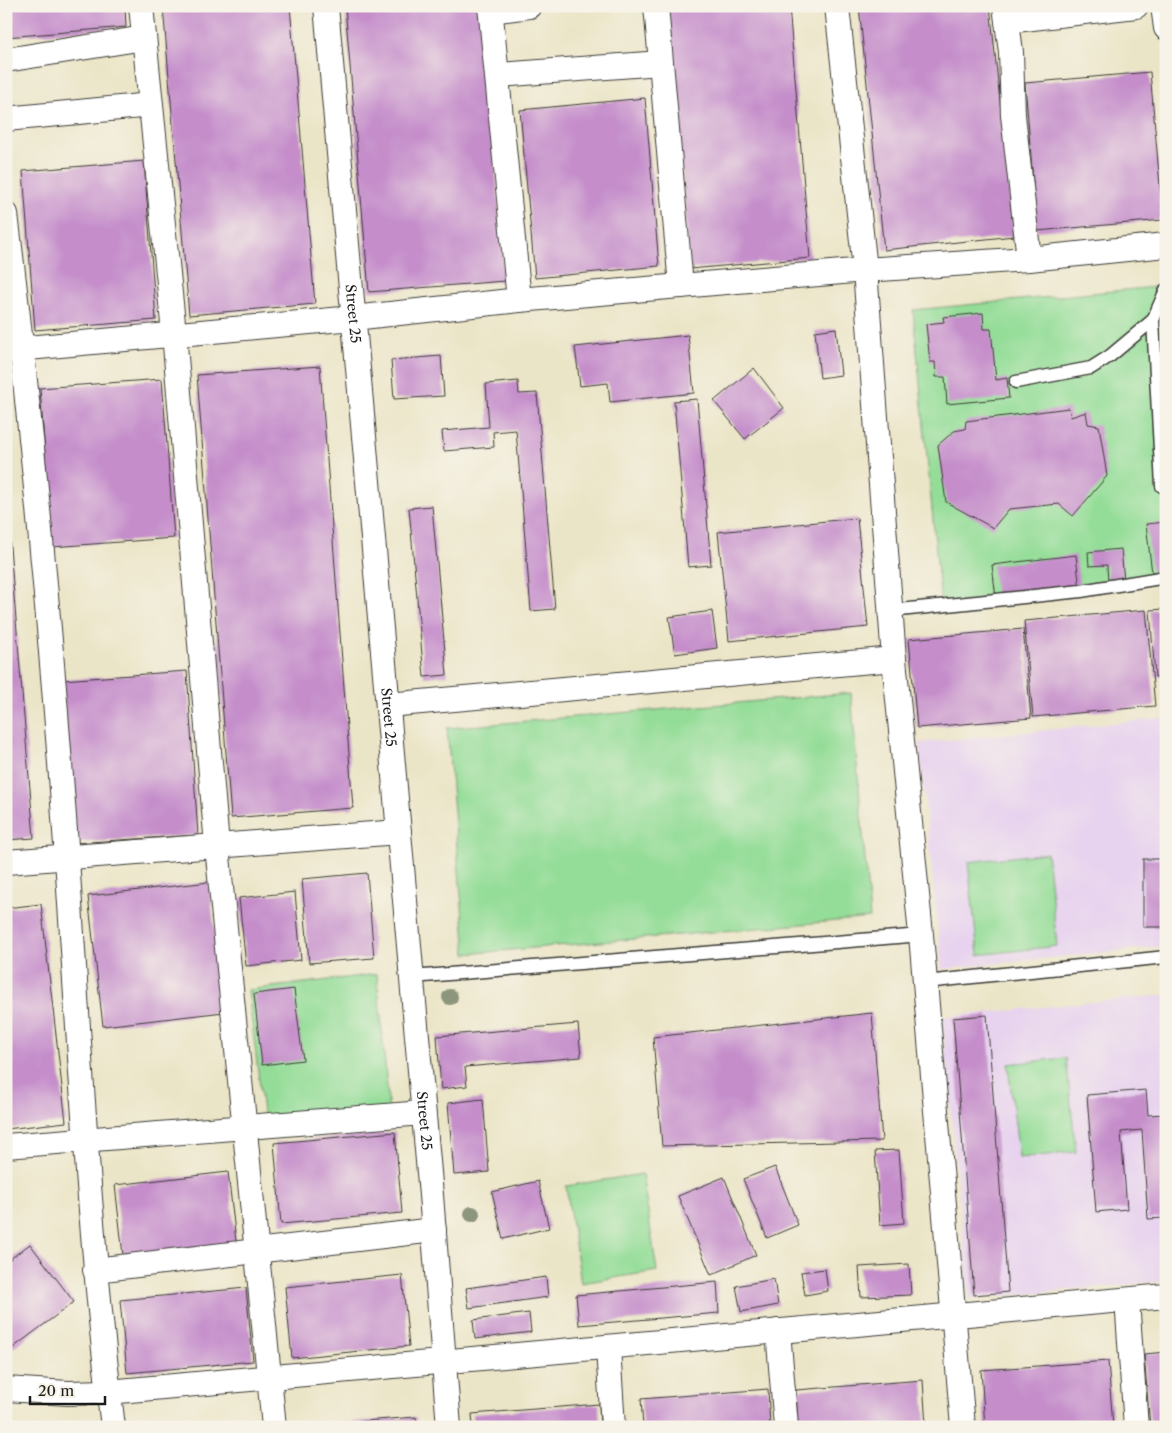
<svg xmlns="http://www.w3.org/2000/svg" width="1172" height="1433" font-family="'Libre Caslon Text',serif">
<style>
.built{fill:#e7d2ef}
.green{fill:#94dd98;stroke:#587c5a}
.building{fill:#c58ecb}
.lines{fill:none;stroke-linecap:round;stroke-linejoin:round}
.service-casing{stroke:#3b3a36;stroke-width:15}
.minor-casing{stroke:#3b3a36;stroke-width:26}
.service{stroke:#fff;stroke-width:12}
.minor{stroke:#fff;stroke-width:24}
.tree{fill:#8d967d}
.labels{text-anchor:middle;dominant-baseline:central;stroke-width:5;stroke-linejoin:round;paint-order:stroke}
.street-label{font-size:14px;fill:#1c1c1c;stroke:#f7f3e8}
</style>
<rect width="100%" height="100%" fill="#f7f3e8"/>
<filter id="ink" filterUnits="userSpaceOnUse"><feTurbulence type="fractalNoise" baseFrequency=".02" numOctaves="2"/><feDisplacementMap in="SourceGraphic" scale="10" xChannelSelector="R" yChannelSelector="G"/><feConvolveMatrix kernelMatrix="1 2 1 2 8 2 1 2 1" color-interpolation-filters="sRGB"/></filter>
<filter id="wash" filterUnits="userSpaceOnUse"><feTurbulence type="fractalNoise" baseFrequency=".0096" numOctaves="4" result="noise"/><feDisplacementMap in="SourceGraphic" scale="20" xChannelSelector="R" yChannelSelector="G"/><feGaussianBlur stdDeviation="1.12" result="paint"/><feColorMatrix in="noise" values="0 0 0 0 0 0 0 0 0 0 0 0 0 0 0 0 0 1.4 0 .05"/><feComposite in="paint" operator="in"/></filter>
<g filter="url(#wash)">
<rect width="100%" height="100%" fill="#ebe5c7"/>
<g class="built">
<polygon points="1166,718 1166,946 942,969 919,743"/>
<polygon points="1166,995 1166,1281 969,1299 942,1017"/>
</g>
<g class="green">
<polygon points="1166,286 1166,582 941,604 913,310"/>
<polygon points="851,693 870,918 466,954 447,728"/>
<polygon points="1047,853 1057,946 978,955 968,862"/>
<polygon points="377,974 389,1111 264,1121 248,990"/>
<polygon points="1066,1058 1076,1152 1019,1158 1008,1064"/>
<polygon points="642,1174 657,1271 581,1283 566,1186"/>
</g>
<g id="blocks">
<g class="building">
<polygon points="6,6 125,6 126,27 6,37"/>
<polygon points="163,6 290,6 315,304 189,315"/>
<polygon points="345,6 482,6 505,281 369,292"/>
<polygon points="668,6 789,6 810,258 690,269"/>
<polygon points="859,6 990,6 1014,236 884,250"/>
<polygon points="1150,72 1163,220 1037,231 1025,83"/>
<polygon points="645,98 659,266 535,278 520,110"/>
<polygon points="144,161 156,320 35,330 23,171"/>
<polygon points="983,313 984,329 991,329 996,380 1007,378 1009,398 947,404 945,377 936,377 935,362 930,362 926,324 944,322 943,317"/>
<polygon points="836,328 841,375 820,378 815,331"/>
<polygon points="688,335 694,393 610,402 608,383 580,386 575,347"/>
<polygon points="441,356 444,396 394,399 391,360"/>
<polygon points="320,366 353,808 231,818 197,375"/>
<polygon points="754,368 784,408 745,439 714,401"/>
<polygon points="162,379 174,538 52,547 40,388"/>
<polygon points="518,381 519,394 537,393 555,609 531,611 516,430 493,432 494,447 444,451 442,431 489,427 486,384"/>
<polygon points="697,399 711,565 688,567 674,401"/>
<polygon points="1069,408 1071,417 1086,412 1088,424 1099,426 1107,476 1073,516 1059,504 1009,509 993,528 946,502 938,445 954,431 965,429 966,421"/>
<polygon points="6,498 34,838 6,840"/>
<polygon points="432,506 447,675 424,677 409,508"/>
<polygon points="857,518 868,627 729,641 718,532"/>
<polygon points="1166,522 1166,571 1152,573 1146,524"/>
<polygon points="1121,549 1124,581 1108,583 1107,565 1089,566 1088,552"/>
<polygon points="1076,555 1080,590 996,598 992,565"/>
<polygon points="1166,609 1166,676 1155,677 1150,610"/>
<polygon points="1146,610 1155,706 1033,717 1024,621"/>
<polygon points="712,611 717,648 675,654 669,617"/>
<polygon points="1023,629 1031,718 917,728 909,639"/>
<polygon points="187,671 198,835 73,843 62,680"/>
<rect x="1143" y="859" width="23" height="68"/>
<polygon points="367,873 374,958 309,963 302,879"/>
<polygon points="209,882 224,1012 103,1026 88,896"/>
<polygon points="295,892 301,960 246,966 239,898"/>
<polygon points="41,904 66,1122 6,1129 6,908"/>
<polygon points="294,989 303,1060 262,1065 254,994"/>
<polygon points="872,1013 882,1141 662,1146 653,1037"/>
<polygon points="987,1015 1008,1292 974,1295 953,1018"/>
<polygon points="578,1024 581,1057 465,1067 467,1086 441,1089 437,1036"/>
<polygon points="1146,1090 1148,1115 1166,1114 1166,1218 1148,1219 1142,1130 1121,1132 1127,1209 1096,1212 1087,1095"/>
<polygon points="483,1099 489,1172 454,1175 448,1103"/>
<polygon points="395,1132 402,1213 281,1224 274,1143"/>
<polygon points="899,1150 904,1223 880,1225 875,1151"/>
<polygon points="775,1167 798,1225 767,1238 743,1179"/>
<polygon points="228,1172 237,1250 124,1264 115,1185"/>
<polygon points="724,1177 756,1255 711,1275 678,1196"/>
<polygon points="538,1181 549,1228 503,1239 492,1192"/>
<polygon points="30,1244 74,1302 6,1353 6,1262"/>
<polygon points="909,1264 911,1295 861,1297 859,1267"/>
<polygon points="825,1269 828,1291 805,1295 801,1272"/>
<polygon points="402,1275 409,1346 292,1358 285,1287"/>
<polygon points="546,1277 548,1297 469,1308 466,1288"/>
<polygon points="774,1279 778,1305 741,1312 736,1286"/>
<polygon points="717,1282 719,1313 579,1325 576,1295"/>
<polygon points="246,1288 253,1361 127,1373 120,1300"/>
<polygon points="529,1313 531,1332 475,1339 473,1320"/>
<polygon points="1166,1352 1166,1427 1150,1427 1144,1354"/>
<polygon points="1108,1361 1113,1427 985,1427 981,1370"/>
<polygon points="923,1380 926,1427 798,1427 796,1390"/>
<polygon points="768,1389 770,1427 643,1427 641,1399"/>
<polygon points="599,1404 600,1427 473,1427 472,1414"/>
<polygon points="416,1417 417,1427 312,1427 312,1425"/>
</g>
</g>
</g>
<g filter="url(#ink)">
<use href="#blocks" fill-opacity="0" stroke="#3b3a36" stroke-width="1"/>
<g class="lines">
<defs>
<g id="service">
<polyline points="1016,382 1091,368 1110,356 1153,320"/>
<polyline points="1162,486 1153,320 1166,290"/>
<polyline points="890,611 1081,591 1166,577"/>
<polyline points="412,977 921,935"/>
<polyline points="925,982 1166,957"/>
</g>
<g id="minor">
<polyline points="141,6 174,333 217,846 274,1427"/>
<path id="s1" d="M326 6 431 1195 449 1427"/>
<polyline points="490,6 519,300"/>
<polyline points="656,6 681,286"/>
<polyline points="837,6 865,270 894,659 921,935 963,1427"/>
<polyline points="1005,6 1011,52 1013,115 1029,259"/>
<polyline points="1163,6 1166,28"/>
<polyline points="491,11 529,6"/>
<polyline points="1007,21 1136,6"/>
<polyline points="6,60 144,38"/>
<polyline points="498,75 661,63"/>
<polyline points="6,119 151,105"/>
<path d="M6 214C32 428 52 644 67 859 80 1049 89 1238 113 1427"/>
<polyline points="6,350 353,318 519,300 865,270 1029,259 1166,245"/>
<polyline points="388,705 894,659"/>
<polyline points="6,862 399,832"/>
<polyline points="6,1146 423,1113"/>
<polyline points="95,1270 434,1230"/>
<polyline points="1127,1300 1136,1427"/>
<polyline points="778,1331 786,1427"/>
<polyline points="608,1348 613,1427"/>
<polyline points="6,1389 68,1393 108,1392 1166,1296"/>
</g>
</defs>
<use href="#service" class="service-casing"/>
<use href="#minor" class="minor-casing"/>
<use href="#service" class="service"/>
<use href="#minor" class="minor"/>
</g>
<g class="tree">
<circle cx="450" cy="997" r="8"/>
<circle cx="472" cy="1214" r="8"/>
</g>
</g>
<g class="labels">
<g class="street-label">
<text stroke="none"><textPath href="#s1" startOffset="309">Street 25</textPath></text>
<text stroke="none"><textPath href="#s1" startOffset="714">Street 25</textPath></text>
<text stroke="none"><textPath href="#s1" startOffset="1119">Street 25</textPath></text>
</g>
</g>
<rect width="1172" height="1433" fill="none" stroke="#f7f3e8" stroke-width="25"/>
<path d="M30 1396v8h75v-8" fill="none" stroke="#1c1c1c" stroke-width="2.5"/>
<text x="38" y="1396" font-size="15" fill="#1c1c1c" stroke="#f7f3e8" stroke-width="4" paint-order="stroke">20 m</text>
</svg>
